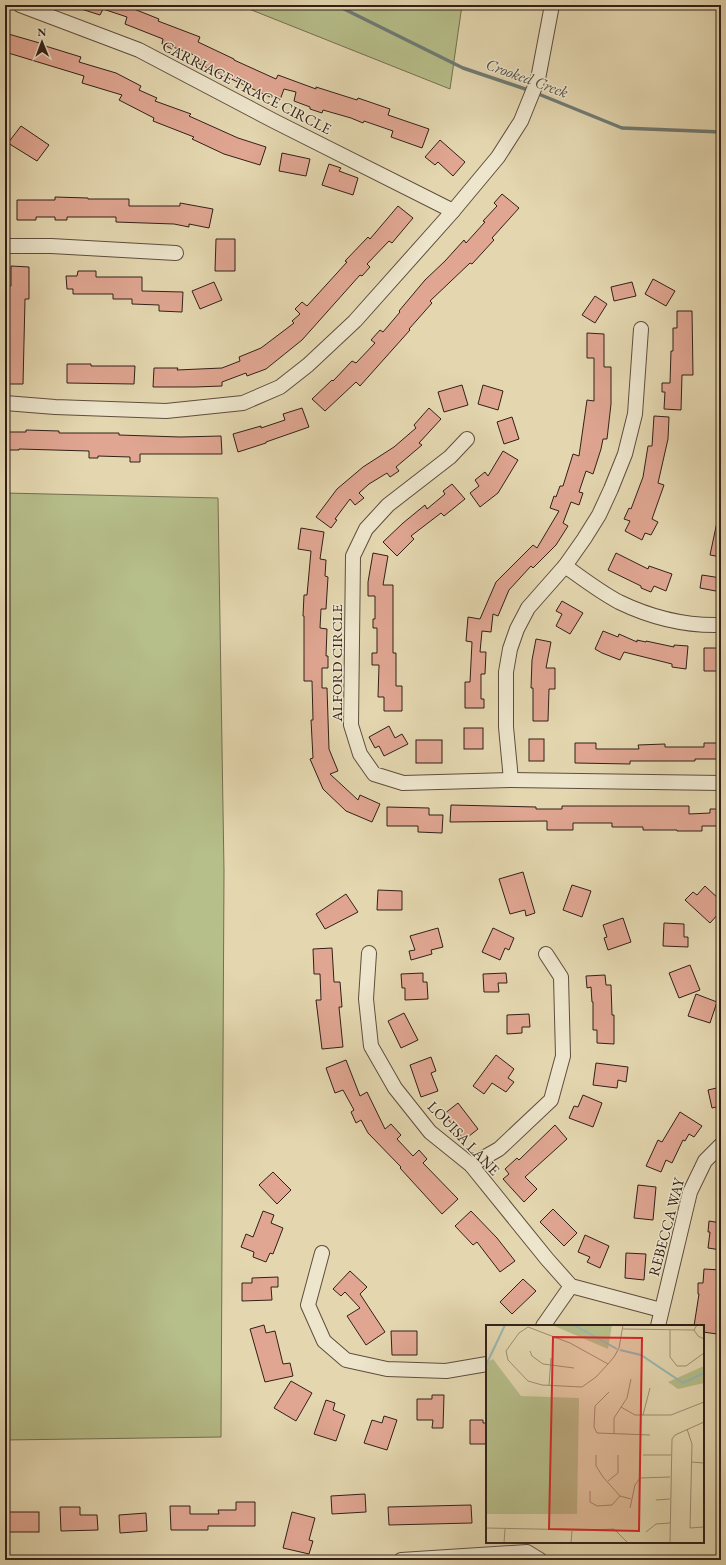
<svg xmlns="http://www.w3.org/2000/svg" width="726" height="1565" font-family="'EB Garamond',serif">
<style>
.green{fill:#b6be8a;stroke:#746f51}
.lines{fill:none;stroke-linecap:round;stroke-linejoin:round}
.stream{stroke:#6f7b74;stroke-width:3.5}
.building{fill:#e0a692;stroke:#322018}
.street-casing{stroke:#5e4e3e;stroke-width:16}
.street{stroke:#ede5cc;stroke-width:14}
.labels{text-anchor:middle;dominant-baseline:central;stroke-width:3;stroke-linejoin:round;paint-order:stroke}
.street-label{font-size:15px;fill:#322018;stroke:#ede5cc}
.water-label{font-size:16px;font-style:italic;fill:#504e46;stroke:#ede5cc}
.inset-river{fill:none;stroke:#97b8b2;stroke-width:2}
.inset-road{fill:none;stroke:#9d8e73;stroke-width:1}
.view{fill:#d62828;fill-opacity:0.15;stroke:#d62828;stroke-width:2}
.inset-edge{fill:none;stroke:#322018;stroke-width:2}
</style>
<rect width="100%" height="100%" fill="#e4d7b0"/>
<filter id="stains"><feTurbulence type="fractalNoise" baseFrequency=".005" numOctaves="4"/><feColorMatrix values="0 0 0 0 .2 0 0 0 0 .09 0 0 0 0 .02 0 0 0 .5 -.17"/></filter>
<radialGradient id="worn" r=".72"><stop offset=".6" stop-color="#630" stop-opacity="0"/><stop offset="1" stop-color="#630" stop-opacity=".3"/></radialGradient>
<g class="green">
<polygon points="239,5 462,5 450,89"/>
<polygon points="5,493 218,498 224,871 221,1437 5,1440"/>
</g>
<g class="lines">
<g class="stream">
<polyline points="336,5 463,68 531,91"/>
<polyline points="536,93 622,128 721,132"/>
</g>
</g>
<g class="building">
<polygon points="75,5 124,5 159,19 158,21 200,37 198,42 234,59 234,60 276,79 278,75 316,89 316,87 357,100 358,98 390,109 388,115 429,129 422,148 391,137 393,131 364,121 363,123 351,118 323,110 322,113 310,109 310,107 294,101 296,92 284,89 280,100 270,97 197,63 199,57 173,47 172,49 162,44 163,39 125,24 127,17 103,9 100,15 75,7"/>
<polygon points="5,33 43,44 42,45 81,57 79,62 116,73 141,86 139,90 157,98 155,101 191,114 189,116 238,138 266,147 260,165 224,154 192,139 194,137 153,121 154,118 119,100 122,95 82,83 84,76 5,52"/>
<polygon points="21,126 49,145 37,161 8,143"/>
<polygon points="440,140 465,162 453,176 438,162 435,165 425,157"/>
<polygon points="282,153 310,159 306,176 279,171"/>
<polygon points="329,164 341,168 339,171 358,178 353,195 322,185"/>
<polygon points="502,194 519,208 492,238 494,240 472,264 470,263 430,301 432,303 409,329 410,330 360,386 356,382 325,411 312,399 332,380 333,381 352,361 356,363 375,343 371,340 380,330 383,332 400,312 399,311 425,280 445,261 464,240 466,243 485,222 483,221 497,206 494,203"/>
<polygon points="55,197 88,198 88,199 129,199 129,206 180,206 180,203 213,209 209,228 189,224 189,227 174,224 116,222 116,217 67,217 67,220 55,220 55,217 36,217 36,220 17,220 17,200 55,200"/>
<polygon points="398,206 413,218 392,243 389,241 367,264 370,267 362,276 360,275 302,340 266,369 247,376 246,373 222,382 222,386 195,387 153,387 154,368 178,368 177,370 222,368 240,361 239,357 261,348 294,323 292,321 300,314 295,309 302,302 307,306 347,262 345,261 368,237 370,239"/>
<polygon points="216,239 235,239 235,271 215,271"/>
<polygon points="11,266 29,267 29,299 25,299 23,384 5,384 7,286 11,286"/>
<polygon points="78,271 96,271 96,277 142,277 142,291 183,292 182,312 159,311 159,305 132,304 132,299 113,299 113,294 73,294 73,289 67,289 66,276 77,276"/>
<polygon points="653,279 675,291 666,306 645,294"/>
<polygon points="214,282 222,300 200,309 192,291"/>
<polygon points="632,282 636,296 614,301 611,287"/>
<polygon points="595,296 607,304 595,323 582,315"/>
<polygon points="677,311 692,311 693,375 682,375 681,410 664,409 665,392 662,392 662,383 670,383 671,351 673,351 673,328 677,328"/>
<polygon points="587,333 604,334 604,367 611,367 611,404 607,439 603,439 601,449 593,474 586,471 579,492 583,493 579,505 571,502 563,523 568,526 556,545 533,568 531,566 509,590 498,616 493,614 491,632 482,631 480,652 486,652 485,674 481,674 481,699 484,699 484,708 465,708 465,682 470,682 472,642 466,641 468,617 480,619 496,582 533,545 537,548 559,511 550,508 554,496 556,497 560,486 563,486 573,454 579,456 587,400 594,401 594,358 587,358"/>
<polygon points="67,364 91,364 91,366 135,366 134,384 67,383"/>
<polygon points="462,385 468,405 444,412 438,392"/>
<polygon points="483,385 503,391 498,410 478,404"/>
<polygon points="302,408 309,427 266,442 266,443 238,452 233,434 261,426 261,428 285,420 283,414"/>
<polygon points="429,408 441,419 419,443 422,445 396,467 399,471 390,477 387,473 369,484 359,493 364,498 355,505 350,499 335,519 337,520 331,528 316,517 337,489 363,467 394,447 416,428 414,425"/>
<polygon points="654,416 669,417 668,439 658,483 664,485 652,519 658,522 651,535 645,533 642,540 625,531 630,521 624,519 629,508 631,509 643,477 648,446 652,446"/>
<polygon points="512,417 519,439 504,444 497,422"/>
<polygon points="26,430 59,431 59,433 119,433 119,435 180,437 221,436 222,454 140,454 140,462 130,462 130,457 98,456 98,458 89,458 89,451 19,449 19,450 5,450 5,432 26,432"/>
<polygon points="503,451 518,460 498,493 480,507 470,493 479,486 475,480 485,472 488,476"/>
<polygon points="452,484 465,499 444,516 441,513 411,536 414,539 397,556 383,542 403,523 425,505 427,509 445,494 443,491"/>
<polygon points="717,522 721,523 721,557 710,555"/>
<polygon points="301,528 324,532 320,559 326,560 325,576 328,577 326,609 321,609 320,628 327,629 326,656 328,656 328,668 322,668 322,688 327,688 329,749 338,771 330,774 358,800 360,795 380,804 372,822 346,811 323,789 310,759 313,758 311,720 313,720 312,681 304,681 304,616 303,616 304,595 307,595 311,551 298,549"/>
<polygon points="373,553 388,556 383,585 393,585 393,653 396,653 396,686 402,686 402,711 384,711 384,697 378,697 379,665 372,665 372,653 377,653 377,628 373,628 373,619 375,619 375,596 368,596 368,582"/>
<polygon points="616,553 648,569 649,566 672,574 666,591 654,586 651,592 641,588 641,586 608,570"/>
<polygon points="702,575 721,578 721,592 700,588"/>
<polygon points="562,601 583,613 570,634 556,626 562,614 556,611"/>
<polygon points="603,631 618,637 619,634 637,642 637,640 646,642 646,641 674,647 674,645 688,646 686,669 672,667 672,664 624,652 620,660 602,653 595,649"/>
<polygon points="536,639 551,642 546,668 555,668 555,689 549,689 548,721 533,721 533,688 531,688 532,660"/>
<polygon points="704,648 721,648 721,661 718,661 718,671 704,671"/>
<polygon points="389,726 395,738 402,734 408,744 384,756 379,746 375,748 369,737"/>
<rect x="464" y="728" width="19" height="21"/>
<rect x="529" y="739" width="15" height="22"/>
<rect x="416" y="740" width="26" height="23"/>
<polygon points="575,743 596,743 596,749 639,749 638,745 665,744 665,747 704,747 704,743 721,743 721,759 695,759 695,761 630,761 630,764 575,763"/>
<polygon points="451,805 536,807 536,809 562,809 562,806 689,806 689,814 710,813 710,809 721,809 721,826 702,826 702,831 677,831 677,830 643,830 643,827 612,827 612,823 573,823 573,830 547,830 547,821 450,822"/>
<polygon points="387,807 429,808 429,815 443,815 442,833 418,832 418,826 387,826"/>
<polygon points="523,872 535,913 526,916 525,910 510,914 499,879"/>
<polygon points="572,885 591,891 582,917 563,910"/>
<polygon points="705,886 721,901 721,911 710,923 685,900 693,892 697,895"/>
<polygon points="378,890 402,891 402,910 377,910"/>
<polygon points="346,894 358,912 325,929 316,914"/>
<polygon points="623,918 631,942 608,950 604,938 607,937 603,925"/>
<polygon points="664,923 684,924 684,937 688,937 688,947 663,946"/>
<polygon points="438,928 443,947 431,950 432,954 411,960 409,951 415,950 410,936"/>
<polygon points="493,928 514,938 509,950 505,948 500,960 482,952"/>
<polygon points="332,948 334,982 340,982 342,1007 339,1007 343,1047 322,1049 316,1000 321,1000 320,974 314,974 313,949"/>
<polygon points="690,965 700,990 679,998 669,973"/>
<polygon points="423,973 423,982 427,982 428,999 405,1000 405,988 402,988 401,974"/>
<polygon points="506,973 507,983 498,983 499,992 484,992 483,974"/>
<polygon points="605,975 606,985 611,985 612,1015 614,1015 614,1044 597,1043 597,1030 593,1030 593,1002 592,1002 591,987 587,988 586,976"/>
<polygon points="696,994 717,1002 710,1023 688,1016"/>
<polygon points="404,1013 418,1040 401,1048 388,1021"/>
<polygon points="529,1014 530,1027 522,1027 522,1033 507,1034 507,1015"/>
<polygon points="496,1055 514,1069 508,1078 514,1082 506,1092 492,1083 484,1094 473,1086"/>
<polygon points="431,1057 436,1071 431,1073 438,1091 421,1097 410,1065"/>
<polygon points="346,1060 360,1096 367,1092 385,1129 391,1124 401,1135 397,1139 413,1156 419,1150 427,1159 423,1163 458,1199 442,1214 400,1168 401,1167 368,1133 361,1120 356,1123 351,1112 354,1110 343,1090 335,1093 326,1068"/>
<polygon points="596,1063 628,1067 626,1082 618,1080 617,1088 593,1085"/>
<polygon points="721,1087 721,1106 712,1108 708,1090"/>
<polygon points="583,1095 602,1103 593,1127 569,1118 574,1106 578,1107"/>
<polygon points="458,1103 478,1129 464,1140 444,1114"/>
<polygon points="680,1112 702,1126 694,1137 689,1134 685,1141 683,1140 672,1163 666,1160 661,1172 646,1166 658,1140 662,1142"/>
<polygon points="555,1125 567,1139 525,1177 537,1189 524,1202 503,1179 509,1174 505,1169 517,1158 519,1160"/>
<polygon points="273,1172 291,1190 277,1204 259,1185"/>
<polygon points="638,1185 656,1187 653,1220 634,1218"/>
<polygon points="553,1209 577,1233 564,1246 540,1222"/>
<polygon points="263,1211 274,1215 271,1223 283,1228 273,1254 270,1253 266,1262 253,1257 254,1252 241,1247 246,1234 253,1237"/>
<polygon points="471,1211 497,1238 515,1261 500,1272 477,1242 473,1245 455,1226"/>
<polygon points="709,1221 721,1223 721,1250 708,1248 710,1232 708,1232"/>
<polygon points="585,1235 609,1246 600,1268 587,1262 590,1257 578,1252"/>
<polygon points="626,1253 646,1254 644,1280 625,1278"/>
<polygon points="704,1269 721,1270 721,1303 717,1334 703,1332 703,1326 694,1326 699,1294 698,1294 698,1283 703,1283"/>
<polygon points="350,1271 367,1287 360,1294 385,1332 366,1345 347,1316 360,1308 345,1292 341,1296 333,1289"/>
<polygon points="278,1277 278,1287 271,1287 272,1300 242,1301 242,1283 252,1283 252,1278"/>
<polygon points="523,1279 536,1291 512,1314 500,1302"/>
<polygon points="264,1325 266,1333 275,1331 283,1364 290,1363 293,1376 265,1382 250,1329"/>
<polygon points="391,1331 417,1331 417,1355 392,1355"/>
<polygon points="291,1381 312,1393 296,1421 274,1408"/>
<polygon points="432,1395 444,1395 443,1428 432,1428 433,1420 417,1420 417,1399 432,1399"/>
<polygon points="326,1400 335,1403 333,1410 345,1415 336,1441 314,1434"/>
<polygon points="384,1416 397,1420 387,1450 364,1443 372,1420 382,1423"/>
<polygon points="470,1420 483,1420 483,1423 487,1423 487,1444 470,1444"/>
<polygon points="365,1494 366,1512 332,1514 331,1496"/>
<polygon points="236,1502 255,1502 255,1526 208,1526 208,1530 171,1530 170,1506 190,1506 190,1514 219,1514 218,1510 236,1510"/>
<polygon points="471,1505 472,1523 389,1525 388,1507"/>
<polygon points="60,1507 80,1507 80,1515 97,1515 98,1530 61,1531"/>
<rect x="7" y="1512" width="32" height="20"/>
<polygon points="292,1512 315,1518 309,1540 313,1541 309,1554 283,1548"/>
<polygon points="146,1513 147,1531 120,1533 119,1515"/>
</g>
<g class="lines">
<defs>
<g id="street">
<polyline points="20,5 139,50 274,121 453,211"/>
<polyline points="5,246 51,246 176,253"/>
<polyline points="5,403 55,407 166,411 243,403 280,387 308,365 355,321 453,211 498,157 521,121 538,79 552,5"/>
<polyline points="467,439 450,457 388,505 366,529 353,556 351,725 360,754 374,774 403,783 511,780 721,783"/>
<path d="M565 566C582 578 600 592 619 602 650 617 686 626 721 625"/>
<polyline points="511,780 506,727 506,672 510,649 517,629 528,608 565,566 584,539 599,515 611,489 625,454 635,414 641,329"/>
<polyline points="369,953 366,999 371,1046 395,1088 430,1132 471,1165 547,1259 571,1286 661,1310"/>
<polyline points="471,1165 499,1149 551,1100 563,1056 561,977 546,954"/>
<polyline points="322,1253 308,1305 324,1341 346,1360 387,1369 446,1371 487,1364"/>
<polyline points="543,1326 571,1286"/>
<polyline points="658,1326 690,1192 705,1161 721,1145"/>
<polyline points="401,1560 527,1552 540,1560"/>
</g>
</defs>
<use href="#street" class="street-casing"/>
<use href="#street" class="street"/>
</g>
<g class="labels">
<g class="street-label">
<text transform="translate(247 87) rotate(27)">CARRIAGE TRACE CIRCLE</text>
<text transform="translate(336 663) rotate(-90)">ALFORD CIRCLE</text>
<text transform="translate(464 1138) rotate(46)">LOUISA LANE</text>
<text transform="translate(666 1227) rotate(-75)">REBECCA WAY</text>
</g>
<g class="water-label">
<text transform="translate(527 78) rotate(20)">Crooked Creek</text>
</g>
</g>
<g transform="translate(486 1325)">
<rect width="218" height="218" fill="#e4d7b0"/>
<path d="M66 0H126L122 24ZM7 34 35 71 93 73 91 189H0V38ZM218 41V58L192 64 182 57Z" fill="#b6be8a"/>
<path class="inset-river" d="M88 0 131 24M134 25 155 30 197 58 218 48M0 40 19 0"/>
<path class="inset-road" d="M137 4 208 5 211 0M184 5V32L191 41H200L218 28M208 5 212 11 218 14M44 26 46 31 57 39 88 43M122 39 84 18 42 2 33 8 20 26 22 35 42 56 56 60 96 62 110 52 122 39 128 32 133 23 137 0M63 61 65 33M123 67 109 81 108 102 111 108 164 110M135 82 149 90H185L218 77M157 90 164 63M201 104 206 119 204 203 218 202M128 109V93L141 73 145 54M110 130V141L117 152 134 171 145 174M157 130H185M205 137 218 138M122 156 132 148V130M104 166V177L111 181 126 180 134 171M170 175 184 174M144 183 149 160 154 153 184 152M0 203 97 205M107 205 128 204 142 218M160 207 170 199 184 198M18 218 19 204M85 218 86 206M184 218 186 114 189 110 218 97"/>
<path class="view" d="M67 12 156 13 153 206 63 204Z"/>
<rect width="218" height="218" class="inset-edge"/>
</g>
<rect width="726" height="1565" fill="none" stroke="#e4d7b0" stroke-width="20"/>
<rect x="6" y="6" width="714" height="1553" fill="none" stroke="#322018" stroke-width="2"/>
<rect x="10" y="10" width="706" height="1545" fill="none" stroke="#322018"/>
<g transform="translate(42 42) rotate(359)" stroke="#ede5cc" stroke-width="3" paint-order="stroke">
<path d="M0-3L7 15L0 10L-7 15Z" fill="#322018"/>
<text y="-6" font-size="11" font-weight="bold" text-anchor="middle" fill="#322018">N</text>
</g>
<rect width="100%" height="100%" filter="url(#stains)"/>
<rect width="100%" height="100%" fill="url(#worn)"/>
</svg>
